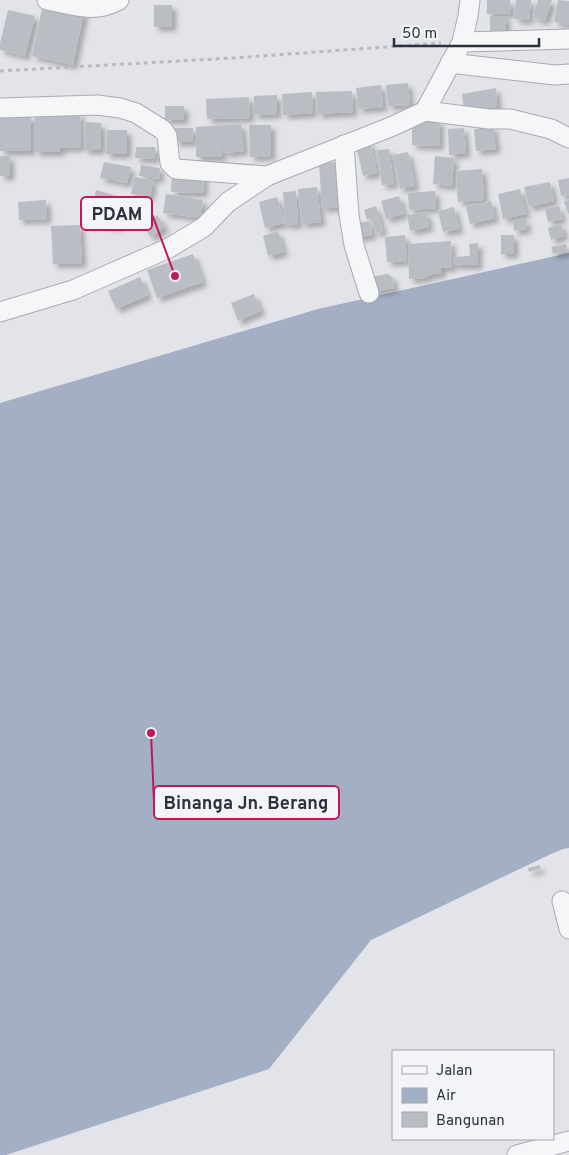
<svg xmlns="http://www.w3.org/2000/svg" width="569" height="1155" font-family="Overpass,sans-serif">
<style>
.water{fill:#a2afc5}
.building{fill:#bbbdc5;filter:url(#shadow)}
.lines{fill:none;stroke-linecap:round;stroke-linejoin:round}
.minor-casing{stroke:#a9abb3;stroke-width:21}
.path{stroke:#b9bbc0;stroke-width:3;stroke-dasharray:4 4;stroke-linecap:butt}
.minor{stroke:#f5f6f8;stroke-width:19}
.leader{fill:none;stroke:#c2185b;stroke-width:2}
.callout-dot{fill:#c2185b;stroke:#f2f4f7;stroke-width:2}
.callout{fill:#f2f4f7;stroke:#c2185b;stroke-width:2}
.callout-label{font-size:18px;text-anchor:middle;font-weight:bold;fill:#2d313f}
</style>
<defs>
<filter id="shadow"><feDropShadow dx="4.5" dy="4.5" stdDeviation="2.5" flood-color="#0004"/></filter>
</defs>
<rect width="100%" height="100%" fill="#e3e4e9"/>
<polygon class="water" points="569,253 569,848 563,849 551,854 371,940 269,1069 6,1155 0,1155 0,403 318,309"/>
<g class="building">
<polygon points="487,0 510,0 511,13 487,14"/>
<polygon points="516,0 531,0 529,20 514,19"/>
<polygon points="538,0 552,0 545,21 532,17"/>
<polygon points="558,0 569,1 569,25 554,22"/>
<polygon points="43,4 84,12 73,65 32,56"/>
<rect x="154" y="5" width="18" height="22"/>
<polygon points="8,10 35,16 25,56 0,50 0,43"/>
<rect x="490" y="16" width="16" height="17"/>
<polygon points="408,83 410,105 388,106 386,85"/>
<polygon points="381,85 383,107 358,109 356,88"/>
<polygon points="496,88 497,107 464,111 462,94"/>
<polygon points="352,91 353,112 317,114 316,92"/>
<polygon points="312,92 313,113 283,115 282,94"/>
<polygon points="277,95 277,114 254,115 254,96"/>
<polygon points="249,97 250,118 207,119 206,99"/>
<rect x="165" y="106" width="19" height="14"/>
<polygon points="80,113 81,147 60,148 60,152 35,152 35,114"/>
<rect x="0" y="116" width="31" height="35"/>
<polygon points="412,120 440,121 439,146 412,145"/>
<polygon points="85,122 101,123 101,150 84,150"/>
<polygon points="241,124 244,151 224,153 221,132 222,157 196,157 196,127"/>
<polygon points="249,125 271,125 271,156 250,157"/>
<polygon points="493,126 496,149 476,151 474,129"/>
<polygon points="175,128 193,128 192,142 175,142"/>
<polygon points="464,128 466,153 449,155 448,129"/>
<polygon points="107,130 127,130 127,154 106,154"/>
<polygon points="370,142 377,173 363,176 356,145"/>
<polygon points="136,147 155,147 155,159 135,158"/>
<polygon points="389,149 394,184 382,185 377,150"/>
<polygon points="408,152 415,186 400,189 393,155"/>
<rect x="0" y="156" width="10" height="20"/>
<polygon points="435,156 454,158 452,186 433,184"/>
<polygon points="104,162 131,167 127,183 100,178"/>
<polygon points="340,162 342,207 322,208 319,163"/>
<polygon points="141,165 160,168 159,179 139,176"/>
<polygon points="482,169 484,200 458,202 456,171"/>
<polygon points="172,174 204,175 203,193 171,192"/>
<polygon points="134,177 153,180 150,197 131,194"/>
<polygon points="569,178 569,195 561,196 558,180"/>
<polygon points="550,182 554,201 529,207 524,187"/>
<polygon points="317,187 321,222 302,224 298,189"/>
<polygon points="520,189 526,214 503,219 498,194"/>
<polygon points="96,190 124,198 117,227 89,220"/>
<polygon points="296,191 298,224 285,225 283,192"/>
<polygon points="435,191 436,208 409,210 408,193"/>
<polygon points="166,194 203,200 201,218 163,213"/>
<polygon points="399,196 404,214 386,219 381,201"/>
<polygon points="277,197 284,223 265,228 259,202"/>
<polygon points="46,200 47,219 19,220 18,202"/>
<polygon points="569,200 569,213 568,214 564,201"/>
<polygon points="491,201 495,218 470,224 466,207"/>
<polygon points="376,206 383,231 376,233 372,219 367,219 364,210"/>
<polygon points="559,206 562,219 548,222 545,209"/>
<polygon points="454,207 459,229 443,232 438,211"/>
<polygon points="426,212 429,227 410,231 407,215"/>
<polygon points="157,215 165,227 151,237 143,225"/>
<polygon points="526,219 527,229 514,231 513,221"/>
<polygon points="370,221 372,235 355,238 353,224"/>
<polygon points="561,224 564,236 551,240 548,228"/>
<polygon points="80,225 82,263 53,264 51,226"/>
<polygon points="278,231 284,252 268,256 263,236"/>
<polygon points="405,235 407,261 387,262 385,237"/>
<rect x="501" y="235" width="13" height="19"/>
<polygon points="451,241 452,267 441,268 441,274 433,274 424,278 409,279 408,244"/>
<polygon points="478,243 478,265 453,265 453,257 470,256 469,244"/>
<polygon points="566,244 568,251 553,254 551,247"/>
<polygon points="193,254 203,282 157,298 147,270"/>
<polygon points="388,274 393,278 394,288 372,292 370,277"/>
<polygon points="140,277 148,295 116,309 108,291"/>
<polygon points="254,294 261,311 238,321 231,303"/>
<polygon points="540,865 540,869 529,872 528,868"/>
</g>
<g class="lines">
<defs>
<g id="minor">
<path d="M47 0C74 5 94 14 119 0"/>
<polyline points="462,42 569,39"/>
<polyline points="450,63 555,75 569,74"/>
<polyline points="0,108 97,105 120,108 136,113 163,130 167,136 170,163 176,169 267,176"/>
<polyline points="425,111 489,119 510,119 551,129 569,138"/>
<polyline points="344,145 349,215 354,245 369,293"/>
<polyline points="0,312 73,290 169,248 204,227 228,202 267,176 393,126 425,111 462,42 468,16 470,0"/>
<polyline points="562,901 569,929"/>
<polyline points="517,1155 569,1141"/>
</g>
</defs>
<use href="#minor" class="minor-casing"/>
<polyline class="path" points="0,71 233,58 441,43"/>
<use href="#minor" class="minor"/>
</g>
<path class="leader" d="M175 276L152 214M151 733L154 802"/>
<g class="callout-dot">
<circle cx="175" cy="276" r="5"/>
<circle cx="151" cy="733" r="5"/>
</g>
<g class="callout">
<rect x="81" y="197" width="71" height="33" rx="5"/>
<rect x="154" y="786" width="185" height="33" rx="5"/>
</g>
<g class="callout-label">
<text x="117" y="220">PDAM</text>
<text x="246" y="809">Binanga Jn. Berang</text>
</g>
<rect x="392" y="1050" width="162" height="90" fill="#f2f4f7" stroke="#a3a6ad"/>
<rect x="402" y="1066" width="25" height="8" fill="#f5f6f8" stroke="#a3a6ad"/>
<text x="436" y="1075" font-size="15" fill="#2d313f">Jalan</text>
<rect x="402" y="1088" width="25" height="15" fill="#a2afc5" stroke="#a3a6ad"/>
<text x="436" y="1100" font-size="15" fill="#2d313f">Air</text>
<rect x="402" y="1112" width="25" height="15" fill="#bbbdc5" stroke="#a3a6ad"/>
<text x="436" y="1125" font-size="15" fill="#2d313f">Bangunan</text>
<path d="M394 38v8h145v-8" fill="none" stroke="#2d313f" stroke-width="2.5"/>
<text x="402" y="38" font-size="15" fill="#2d313f" stroke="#f2f4f7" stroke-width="4" paint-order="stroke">50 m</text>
</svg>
